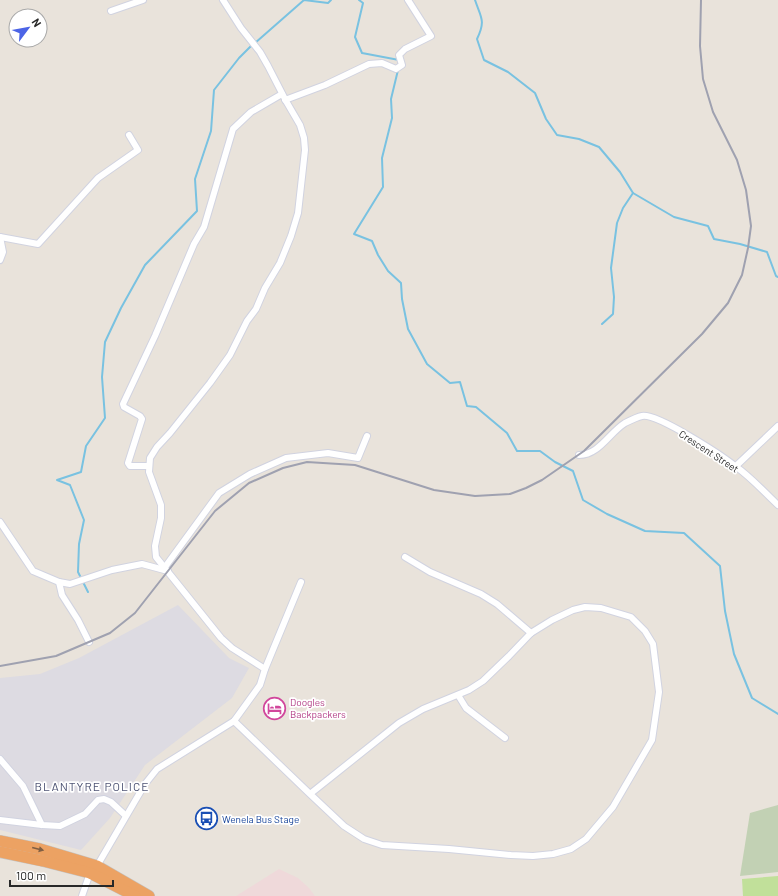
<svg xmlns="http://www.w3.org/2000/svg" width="778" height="896" font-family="Barlow,sans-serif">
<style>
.industrial{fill:#dddbe2}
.medical{fill:#efd9da}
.cemetery{fill:#c2d1b4}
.pitch{fill:#c1e09a}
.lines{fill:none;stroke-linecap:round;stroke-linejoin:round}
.stream{stroke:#79c2e1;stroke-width:2}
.street-casing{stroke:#d1d3e0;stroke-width:8}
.highway-casing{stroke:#c3c3c3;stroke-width:12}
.street{stroke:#fff;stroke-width:6}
.highway{stroke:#eca263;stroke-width:11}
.rail{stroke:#9fa1b0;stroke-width:2}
.oneway{fill:#805f43}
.labels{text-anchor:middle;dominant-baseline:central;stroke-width:3.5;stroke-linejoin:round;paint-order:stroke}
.street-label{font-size:10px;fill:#282828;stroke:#fff}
.hotel-label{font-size:10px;fill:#b23c85;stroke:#fff;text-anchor:start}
.transit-label{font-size:10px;fill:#164399;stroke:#fff;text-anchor:start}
.quarter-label{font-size:12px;letter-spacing:1px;fill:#4e5474;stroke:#fff}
</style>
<rect width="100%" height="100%" fill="#e9e3db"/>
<polygon class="industrial" points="178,605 229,658 249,668 232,698 145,765 110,818 81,850 0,830 0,678 40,674 79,658"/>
<polygon class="medical" points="279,869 298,878 309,888 315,896 236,896"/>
<polygon class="cemetery" points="778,805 778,872 740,876 750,813"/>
<polygon class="pitch" points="778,876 778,896 743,896 742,879"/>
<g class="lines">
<g class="stream">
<polyline points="359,0 363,3 355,37 362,53 399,60"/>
<path d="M475 0C481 18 486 20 477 39L484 60 508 72 535 93 546 119 557 135 579 139 599 147 620 172 633 193 674 217 708 226 714 239 740 244 767 252 776 276 778 277"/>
<polyline points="255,43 304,0 328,3 331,0"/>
<polyline points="398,70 391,99 392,118 382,158 383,187 354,234 372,241 378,255 388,271 401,283 402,299 408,329 427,364 450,383 460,382 467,406 476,407 507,433 517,451 540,451 555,462 573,471 583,500 607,514 645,531 684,533 720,566 725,611 734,654 752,698 778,714"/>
<polyline points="602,324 613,314 614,297 611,268 617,223 623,208 633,193"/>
<polyline points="88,592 78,572 79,544 84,520 70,485 57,480 81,472 86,446 105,418 102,377 105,342 121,308 145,265 197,211 195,179 211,131 214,90 239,58 252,45"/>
</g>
<defs>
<g id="street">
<polyline points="223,0 241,28 260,52 268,66 286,101 300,125 304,138 305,150 298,213 291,236 280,263 265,288 256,309 247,321 230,355 210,383 170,433 157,447 150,458 149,472 161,505 161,518 155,546 156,557 221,638 232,648 265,669"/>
<polyline points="111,11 143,0"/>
<polyline points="285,100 325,85 369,64 382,63 396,69 402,65 399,55 405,49 431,36 408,0"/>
<polyline points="0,237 38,244 98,178 138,150 129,135"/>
<polyline points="0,237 3,252 0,260"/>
<path d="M579 455C599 455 609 433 625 423 629 421 637 417 642 416 657 413 721 455 735 466 751 477 764 492 778 505"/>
<polyline points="149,466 130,466 128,463 142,419 140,416 124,407 123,404 155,336 194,244 204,227 233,129 251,112 282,94"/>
<polyline points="736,466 778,426"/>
<polyline points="0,522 33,571 59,582 70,584 112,570 142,564 168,571"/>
<polyline points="405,557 430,572 481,594 497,604 531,633"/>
<polyline points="165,567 219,493 250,474 286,458 328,453 358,458 367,436"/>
<polyline points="59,582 62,595 78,620 89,642"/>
<polyline points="458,695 466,708 505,738"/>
<polyline points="234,721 310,794 344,826 364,839 382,845 449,849 511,855 533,856 553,854 571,849 586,839 613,807 652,740 659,692 653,644 645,631 631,617 601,608 585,607 573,610 552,620 531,633 509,656 483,681 469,690 423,709 399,723 310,794"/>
<polyline points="0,759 23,786 42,825"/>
<polyline points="0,820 42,825 60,826 85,814 98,800 104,799 111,802 125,815"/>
<polyline points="82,896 90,873 97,866 145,784 157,769 234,721 260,685 265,669 301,582"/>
</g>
<g id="highway">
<polyline points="0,841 40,849 97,866 149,896"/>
<polyline points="0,852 43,861 90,873 135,896"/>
</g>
</defs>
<use href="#street" class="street-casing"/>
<use href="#highway" class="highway-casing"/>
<use href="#street" class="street"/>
<use href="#highway" class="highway"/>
<polyline class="rail" points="0,666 56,656 110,633 135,613 215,511 249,483 283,468 307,462 355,465 434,490 475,496 510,494 526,488 542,480 584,451 702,334 728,303 742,275 748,248 751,226 746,190 737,160 713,112 703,79 700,46 701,0"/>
</g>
<defs><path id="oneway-solid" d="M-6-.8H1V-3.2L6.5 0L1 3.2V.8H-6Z"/></defs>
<use class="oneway" href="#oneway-solid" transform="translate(38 849) rotate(14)"/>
<defs>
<symbol id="hotel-ring" viewBox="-11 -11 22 22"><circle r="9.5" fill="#fff" stroke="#d1479c" stroke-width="1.5"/><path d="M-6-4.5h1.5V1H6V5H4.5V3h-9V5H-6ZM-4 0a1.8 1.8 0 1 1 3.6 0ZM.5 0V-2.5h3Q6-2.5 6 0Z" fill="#d1479c"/></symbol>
<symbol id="bus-ring" viewBox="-11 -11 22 22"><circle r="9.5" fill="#fff" stroke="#1a4fb4" stroke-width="1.5"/><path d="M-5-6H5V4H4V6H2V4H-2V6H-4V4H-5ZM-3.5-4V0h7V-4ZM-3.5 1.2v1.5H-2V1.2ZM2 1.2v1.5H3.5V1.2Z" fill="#1a4fb4"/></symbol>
</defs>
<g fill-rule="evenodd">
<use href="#hotel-ring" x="262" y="696" width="25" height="25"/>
<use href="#bus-ring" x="194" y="806" width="25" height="25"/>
</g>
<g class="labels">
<g class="street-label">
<text transform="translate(709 451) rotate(33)">Crescent Street</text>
</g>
<g class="hotel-label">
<text x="290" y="702">Doogles<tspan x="290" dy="12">Backpackers</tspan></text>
</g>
<g class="transit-label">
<text x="222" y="819">Wenela Bus Stage</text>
</g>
<g class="quarter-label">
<text x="92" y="786">BLANTYRE POLICE</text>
</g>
</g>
<g transform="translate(28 28) rotate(58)"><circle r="19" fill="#ffffff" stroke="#a9a9a9"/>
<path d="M0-3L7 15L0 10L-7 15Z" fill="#4c64e6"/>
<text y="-6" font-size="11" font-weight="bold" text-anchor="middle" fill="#282828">N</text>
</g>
<path d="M10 880v6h103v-6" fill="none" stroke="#282828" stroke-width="2"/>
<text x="16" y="880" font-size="12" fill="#282828" stroke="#ffffff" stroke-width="3" paint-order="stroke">100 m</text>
</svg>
